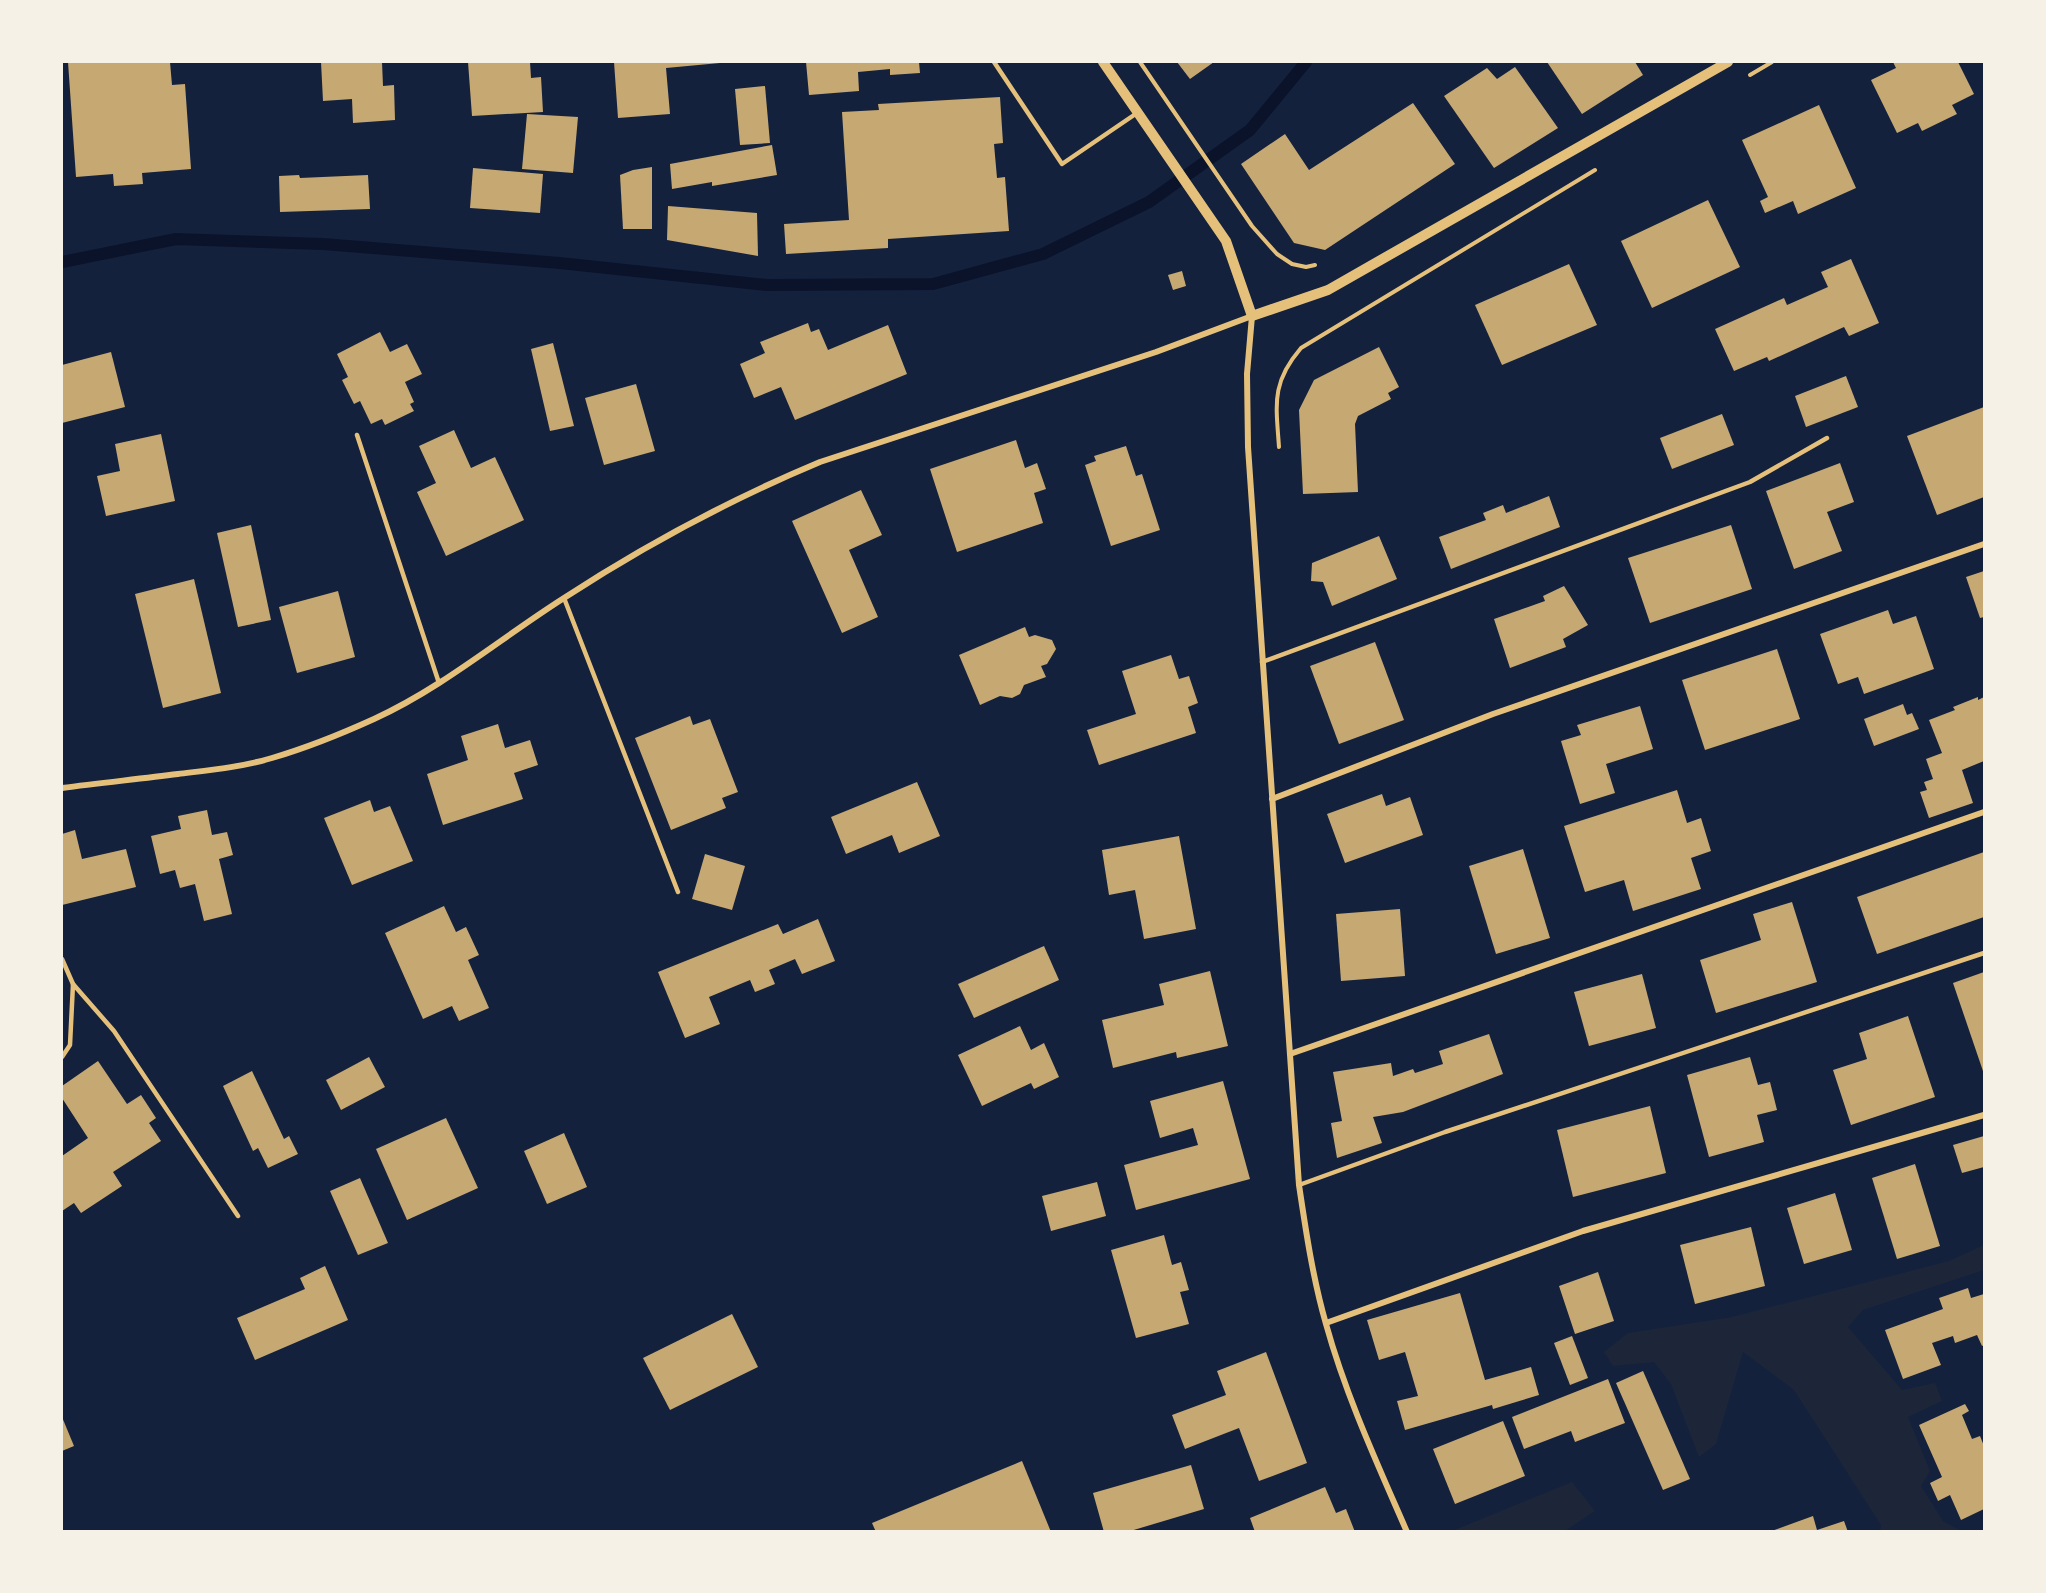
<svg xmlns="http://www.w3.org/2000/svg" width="2046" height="1593" font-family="'Fira Sans',sans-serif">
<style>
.green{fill:#1d2539}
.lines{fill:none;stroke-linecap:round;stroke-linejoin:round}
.stream{stroke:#0b132b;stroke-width:12}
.building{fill:#c6a872}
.path{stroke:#e5c07b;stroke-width:4}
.service{stroke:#e5c07b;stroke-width:4.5}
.minor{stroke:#e5c07b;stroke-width:6}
.tertiary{stroke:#e5c07b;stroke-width:10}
</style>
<rect width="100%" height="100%" fill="#14213d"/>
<g class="green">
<polygon points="1984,1245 1984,1270 1863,1310 1848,1327 1902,1390 1935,1383 1942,1401 1908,1417 1930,1471 1921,1486 1943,1521 1961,1531 1880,1531 1881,1525 1794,1390 1743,1352 1716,1444 1699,1457 1671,1384 1654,1362 1613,1366 1604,1352 1628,1333 1732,1317 1949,1261"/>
<polygon points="1572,1482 1595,1511 1565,1531 1452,1531"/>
</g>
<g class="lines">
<polyline class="stream" points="62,262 176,239 323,244 560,263 767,285 933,284 1043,254 1149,202 1250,130 1306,62"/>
</g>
<g class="building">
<polygon points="68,62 170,62 172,85 185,84 191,169 142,173 143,184 114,186 113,174 76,177"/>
<polygon points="321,62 382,62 383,86 394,85 395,120 353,123 352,99 323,101"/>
<polygon points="468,62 530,62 531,78 541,77 543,112 472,116"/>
<polygon points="614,62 720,62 720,63 666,68 670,114 618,118"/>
<polygon points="806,62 919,62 920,73 890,75 890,69 858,72 859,91 809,95"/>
<polygon points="1177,62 1214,62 1190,79"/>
<polygon points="1547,62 1635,62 1643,75 1582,114"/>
<polygon points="1893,62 1958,62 1974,94 1952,105 1957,114 1922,131 1918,123 1897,133 1871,80 1896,68"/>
<polygon points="1515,67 1558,128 1494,168 1444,96 1487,68 1497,79"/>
<polygon points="765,86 770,143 740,145 735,89"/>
<polygon points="1000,97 1003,143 994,144 997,178 1005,177 1009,231 888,239 888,248 786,254 784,224 849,220 842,112 879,110 878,104"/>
<polygon points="1413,103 1455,164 1325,250 1294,243 1241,164 1285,134 1309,170"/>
<polygon points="1819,105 1856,188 1798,214 1793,201 1765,213 1760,201 1768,197 1742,140"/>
<polygon points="527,114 578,117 573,173 522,169"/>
<polygon points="772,145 777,175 712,186 712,182 672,189 670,164"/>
<polygon points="652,167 652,229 623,229 620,175 633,170"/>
<polygon points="473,168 543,174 540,213 470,208"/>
<polygon points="299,175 300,178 368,175 370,209 280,212 279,176"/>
<polygon points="1708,200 1740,267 1652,308 1621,241"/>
<polygon points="668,206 757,213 758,256 667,240"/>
<polygon points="1851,259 1879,323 1849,336 1844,327 1769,361 1767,357 1734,371 1715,329 1784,298 1787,305 1828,287 1821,272"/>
<polygon points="1569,264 1597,325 1502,365 1475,305"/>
<polygon points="1182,271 1186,286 1173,290 1168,275"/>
<polygon points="808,323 811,332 819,329 828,350 888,325 907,374 795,420 781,387 754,398 740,364 765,353 760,342"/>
<polygon points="380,332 390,352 407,344 422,374 405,382 414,402 410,404 414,411 385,425 382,419 371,424 360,401 354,404 342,380 348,377 337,354"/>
<polygon points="553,343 574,426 550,431 531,349"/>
<polygon points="1379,347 1399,387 1388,393 1391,399 1358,416 1355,424 1358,492 1303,494 1299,410 1314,380"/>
<polygon points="111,352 125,407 62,423 62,365"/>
<polygon points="1846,376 1858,407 1806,427 1795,396"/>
<polygon points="636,384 655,451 604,465 585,398"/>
<polygon points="1984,407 1984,497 1937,515 1907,436"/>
<polygon points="1722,414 1734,445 1672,469 1660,438"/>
<polygon points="454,430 471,468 495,457 524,520 446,556 417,492 436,483 419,446"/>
<polygon points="161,434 175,501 106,516 97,476 120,471 115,444"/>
<polygon points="1016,440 1025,468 1037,463 1046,489 1034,493 1043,523 957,552 930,469"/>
<polygon points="1126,446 1136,476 1142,474 1160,530 1111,546 1085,465 1096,461 1094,456"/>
<polygon points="1840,463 1854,502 1827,512 1842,551 1794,569 1766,491"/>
<polygon points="861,490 882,535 849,550 878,617 842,633 792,521"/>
<polygon points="1549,496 1560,527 1451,569 1439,537 1486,520 1483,513 1503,505 1506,513"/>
<polygon points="251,525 271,620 238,627 217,533"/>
<polygon points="1731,525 1752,589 1650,623 1628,558"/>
<polygon points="1379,536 1397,579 1332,606 1323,582 1311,581 1312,563"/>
<polygon points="1984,571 1984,617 1980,618 1966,577"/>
<polygon points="194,579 221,693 163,708 135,594"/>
<polygon points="1564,586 1588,625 1563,639 1566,647 1510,668 1494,619 1545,601 1543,596"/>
<polygon points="338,591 355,657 297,673 279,607"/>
<polygon points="1888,610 1893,624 1916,616 1934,669 1864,694 1858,677 1838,684 1820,634"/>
<polygon points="1025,627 1029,637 1035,635 1052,640 1056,649 1047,664 1041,666 1046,677 1024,685 1020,694 1012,698 1000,696 980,705 959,655"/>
<polygon points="1375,642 1404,720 1339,744 1310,666"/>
<polygon points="1777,649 1800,719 1705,750 1682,680"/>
<polygon points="1171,655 1179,679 1189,676 1198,703 1188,707 1196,733 1099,765 1087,730 1136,714 1122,671"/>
<polygon points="1978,697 1978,700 1984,697 1984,761 1962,770 1973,803 1929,818 1920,792 1927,790 1924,782 1933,779 1926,759 1942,753 1929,720 1955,710 1953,707"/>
<polygon points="1903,704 1907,715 1912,713 1919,729 1874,746 1864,719"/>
<polygon points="1640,706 1653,749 1606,764 1615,793 1580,804 1561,741 1581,735 1577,725"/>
<polygon points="690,716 693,725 710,719 738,792 722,798 726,808 671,830 635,738"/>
<polygon points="498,724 505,748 530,740 538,765 514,773 523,799 443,825 427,774 468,760 461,736"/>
<polygon points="917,782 940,836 899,853 892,835 846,854 831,817"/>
<polygon points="1677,790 1687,823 1701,818 1711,851 1691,858 1701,889 1633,911 1624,880 1585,892 1564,826"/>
<polygon points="1382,794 1386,806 1410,797 1423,835 1345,863 1327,814"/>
<polygon points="370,800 374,812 390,806 413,861 352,885 324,818"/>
<polygon points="207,810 212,835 227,832 233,855 219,859 232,914 204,921 195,884 180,888 175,870 160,874 151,836 181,829 178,816"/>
<polygon points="75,830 82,859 126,849 136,887 62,905 62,834"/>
<polygon points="1179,836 1196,929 1144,939 1135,890 1109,895 1102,850"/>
<polygon points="1523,849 1550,938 1496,954 1469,866"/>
<polygon points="1984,852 1984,917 1877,954 1857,897"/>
<polygon points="705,854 745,866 732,910 692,899"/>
<polygon points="1792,902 1817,982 1716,1013 1700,960 1761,940 1753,914"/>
<polygon points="444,906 456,932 466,927 479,955 468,960 489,1008 459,1021 452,1006 423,1019 385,933"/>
<polygon points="1400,909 1405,976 1341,981 1336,914"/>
<polygon points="818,919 835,961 802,974 795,959 769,970 775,984 755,992 750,980 709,997 720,1024 685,1038 658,972 778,924 783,934"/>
<polygon points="1044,946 1059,980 974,1018 958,984"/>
<polygon points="1210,971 1228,1046 1177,1058 1176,1052 1113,1068 1102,1020 1164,1005 1159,984"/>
<polygon points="1984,972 1984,1074 1953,983"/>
<polygon points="1642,974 1656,1028 1589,1046 1574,992"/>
<polygon points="1908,1016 1935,1097 1851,1125 1833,1070 1867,1059 1859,1033"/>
<polygon points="1020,1026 1031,1050 1044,1043 1059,1077 1034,1089 1031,1083 982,1106 958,1055"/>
<polygon points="1489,1034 1503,1074 1403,1112 1373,1117 1382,1143 1337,1158 1331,1123 1342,1121 1333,1072 1391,1063 1393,1076 1413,1069 1415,1073 1443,1064 1439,1051"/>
<polygon points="369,1057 385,1087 341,1110 326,1080"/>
<polygon points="1750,1057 1758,1085 1770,1082 1777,1110 1757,1115 1764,1142 1709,1157 1687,1075"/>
<polygon points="98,1061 127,1104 141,1095 156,1118 149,1123 161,1141 113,1172 122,1186 81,1213 74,1203 62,1211 62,1156 88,1138 62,1098 62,1086"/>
<polygon points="252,1071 284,1139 289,1136 298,1154 268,1168 258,1148 253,1151 223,1086"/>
<polygon points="1223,1081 1250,1179 1136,1210 1124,1165 1198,1145 1193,1128 1160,1138 1150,1101"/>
<polygon points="1650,1106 1666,1173 1573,1197 1557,1130"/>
<polygon points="446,1118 478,1188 407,1220 376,1149"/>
<polygon points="564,1133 587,1187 547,1204 524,1151"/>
<polygon points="1984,1136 1984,1167 1962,1173 1953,1145"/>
<polygon points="1915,1164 1940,1246 1897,1259 1872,1178"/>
<polygon points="360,1178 388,1243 358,1255 330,1191"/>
<polygon points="1097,1182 1106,1216 1051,1231 1042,1196"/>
<polygon points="1835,1193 1852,1250 1804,1264 1787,1208"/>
<polygon points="1751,1227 1765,1286 1695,1304 1680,1245"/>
<polygon points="1164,1235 1172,1265 1181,1262 1189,1290 1180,1292 1189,1324 1136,1338 1111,1250"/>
<polygon points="325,1266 348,1320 255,1360 237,1318 305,1289 300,1278"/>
<polygon points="1598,1272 1614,1321 1575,1334 1559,1286"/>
<polygon points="1968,1288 1971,1298 1984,1294 1984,1345 1982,1346 1977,1335 1955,1343 1953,1336 1932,1343 1941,1365 1903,1379 1885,1330 1943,1309 1939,1298"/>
<polygon points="1460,1293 1485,1380 1531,1367 1539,1395 1493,1409 1492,1405 1405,1430 1397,1401 1418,1396 1405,1352 1379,1360 1367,1320"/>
<polygon points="732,1314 758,1367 670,1410 643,1358"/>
<polygon points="1572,1336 1588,1378 1570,1385 1554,1343"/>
<polygon points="1266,1352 1307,1463 1259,1481 1239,1428 1185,1449 1172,1415 1226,1395 1217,1371"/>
<polygon points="1643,1371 1690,1479 1663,1490 1616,1383"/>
<polygon points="1608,1379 1625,1423 1575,1442 1571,1431 1524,1449 1512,1417"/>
<polygon points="1965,1404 1969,1411 1962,1415 1972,1439 1980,1436 1984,1446 1984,1509 1961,1520 1950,1495 1938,1501 1930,1483 1942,1477 1919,1425"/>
<polygon points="62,1417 74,1446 62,1451"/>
<polygon points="1503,1421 1525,1476 1455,1504 1433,1449"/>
<polygon points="1022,1461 1051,1532 876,1532 872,1523"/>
<polygon points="1191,1465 1204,1509 1127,1532 1104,1532 1093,1493"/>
<polygon points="1325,1487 1336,1513 1346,1509 1355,1532 1255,1532 1250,1518"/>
<polygon points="1813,1516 1817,1530 1844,1521 1848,1532 1769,1532"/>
</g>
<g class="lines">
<g class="path">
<polyline points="1140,62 1252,226 1277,254 1292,264 1306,267 1315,265"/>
<polyline points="1750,75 1772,62"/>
<path d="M1279 447C1276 404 1271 383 1301 348L1595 170"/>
</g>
<g class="service">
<polyline points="994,62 1062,164 1137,113"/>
<polyline points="357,435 439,683"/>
<polyline points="564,598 678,892"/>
<polyline points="1262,662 1750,482 1827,438"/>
<polyline points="62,959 73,984 70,1045 62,1057"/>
<polyline points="73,984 114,1031 238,1216"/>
<polyline points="1299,1185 1445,1132 1984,953"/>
</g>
<g class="minor">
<path d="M62 788C100 783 139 779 178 774 210 770 242 767 272 758 306 748 341 734 374 719 442 688 501 638 564 598 647 544 729 500 820 462L1156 352 1252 316 1247 374 1248 447 1299 1185C1306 1232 1313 1279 1326 1324 1346 1396 1377 1463 1407 1532"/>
<polyline points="1272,799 1493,714 1984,544"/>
<polyline points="1290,1054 1984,812"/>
<polyline points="1326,1323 1583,1231 1984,1115"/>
</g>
<polyline class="tertiary" points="1103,62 1226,241 1252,316 1328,290 1728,62"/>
</g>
<rect width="2046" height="1593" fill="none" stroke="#f6f1e7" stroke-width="126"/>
</svg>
